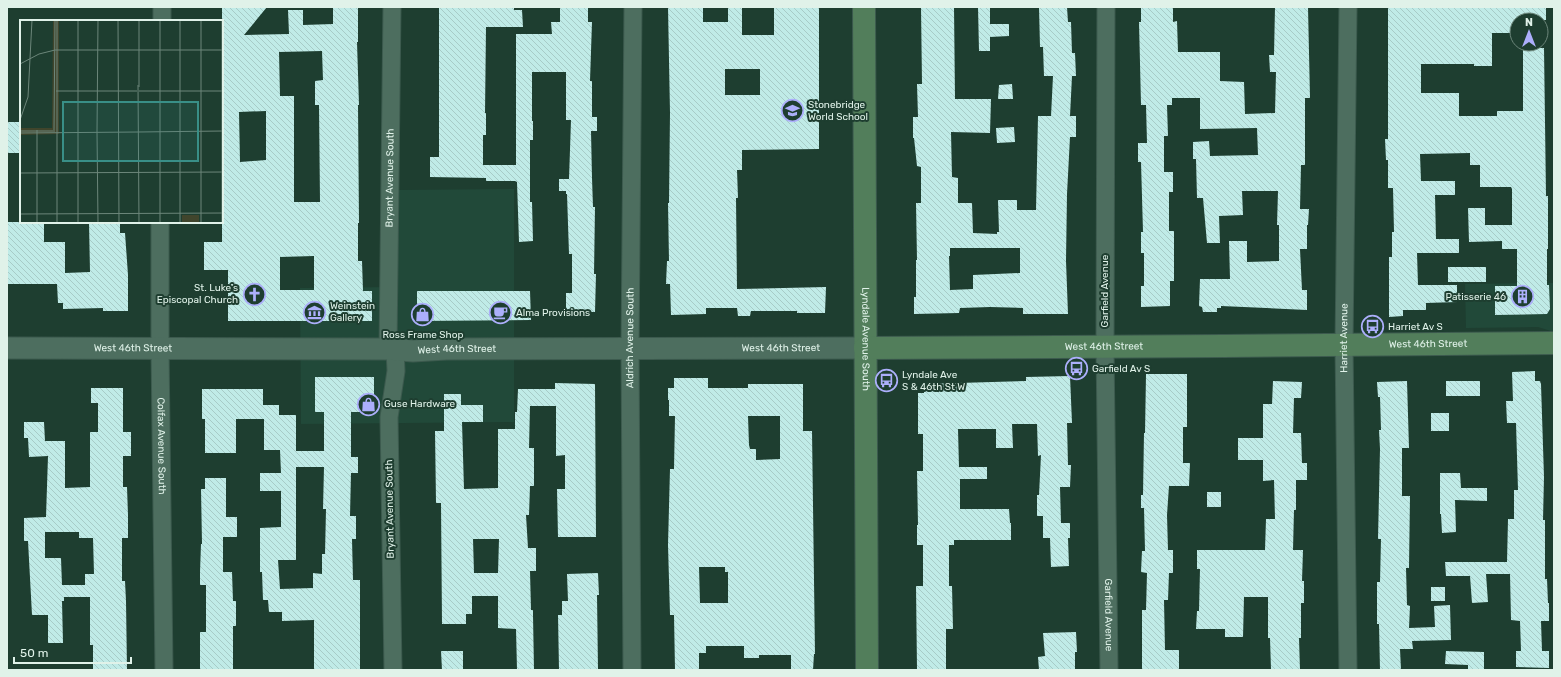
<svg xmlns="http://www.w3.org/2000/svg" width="1561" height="677" font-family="Rubik,sans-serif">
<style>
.built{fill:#214939}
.building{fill:url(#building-back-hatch);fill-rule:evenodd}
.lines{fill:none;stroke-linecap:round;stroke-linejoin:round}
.minor-casing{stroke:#3c5a4e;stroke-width:19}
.tertiary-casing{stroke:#3c5a4e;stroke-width:23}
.secondary-casing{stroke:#3c5a4e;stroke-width:24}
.minor{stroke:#4d6e5f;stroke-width:17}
.tertiary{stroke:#4d6e5f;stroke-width:21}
.secondary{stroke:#527e5b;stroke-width:22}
.labels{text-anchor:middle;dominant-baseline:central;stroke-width:4;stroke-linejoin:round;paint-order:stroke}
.poi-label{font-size:10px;fill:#e0f2e9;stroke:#1e3e30;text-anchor:start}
.street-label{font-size:10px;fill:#e0f2e9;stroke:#1e3e30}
.inset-road{fill:none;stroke:#6c867a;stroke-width:1}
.view{fill:#398f87;fill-opacity:0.15;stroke:#398f87;stroke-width:2}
.inset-edge{fill:none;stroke:#e0f2e9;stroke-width:2}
</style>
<defs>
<pattern id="building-back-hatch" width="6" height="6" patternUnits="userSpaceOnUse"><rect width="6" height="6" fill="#c0ebe7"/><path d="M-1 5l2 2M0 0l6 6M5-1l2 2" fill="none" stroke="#a7cbc7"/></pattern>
</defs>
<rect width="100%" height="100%" fill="#1e3e30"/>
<g class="built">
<polygon points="514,189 514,422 301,424 300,288 398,287 398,190"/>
<polygon points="1554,283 1554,332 1538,327 1466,328 1465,284"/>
</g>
<g class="building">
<path d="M222 7H267L244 35 289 34 288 10H303V25L333 24V7H358V42H357L359 105H358L359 223H358V261H362L363 291H372V321H228V270H204V242H222ZM322 51 323 80 315 81V105H319L320 202H294V96H280L279 52ZM266 111V160L240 162 239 112ZM314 256V290H280V257Z"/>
<polygon points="439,7 514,7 514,10 522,10 523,27 486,27 485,113 486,113 486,135 483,135 483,165 516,165 516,34 552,34 551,22 560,22 560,7 588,7 588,22 592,22 590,81 592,81 592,117 597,117 597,131 591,131 592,178 593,207 595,207 594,274 596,274 595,312 566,312 566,293 572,293 572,254 569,254 567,194 566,194 566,191 559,191 559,179 569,179 571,120 566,120 566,72 532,72 532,121 533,121 533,140 530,140 530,202 532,202 533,241 519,242 517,182 515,181 486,181 486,178 430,177 430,157 439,157"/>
<path d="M668 7H703V22H728V7H742V35H774V7H819V149L742 150V170H737L738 198H736L737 289 826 287 825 313H797V311H751L750 316H738L737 308H706V314L671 315 670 284H666L667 261H669L668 203H669L670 113ZM725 69H760V95H725Z"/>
<path d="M921 7H954L955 99H991L990 133 951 132 952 177 958 178V203H972L973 233 997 234V232H999L998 200H1017V210H1036L1038 116H1051L1053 76H1044L1043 47H1040L1039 7H1067L1068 22H1071L1072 53H1075L1076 76H1072L1070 116H1076V137H1070L1067 194 1066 261 1068 314H1023V308L990 307 960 308 959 313 914 314V297H916V260H917L916 203H921V167L917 166 914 138H913V117H918L917 84H922ZM950 248H1020V273L973 275V289L950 290 949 256H950Z"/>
<polygon points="978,7 990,7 990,24 1009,24 1009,36 990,37 990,51 979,51"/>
<polygon points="1141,7 1173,7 1173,22 1177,21 1178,52 1220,52 1220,81 1244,82 1245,114 1275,113 1276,72 1270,72 1269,55 1274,55 1275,7 1308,7 1310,98 1305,98 1305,165 1301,165 1300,209 1309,209 1308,225 1307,225 1307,249 1300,249 1302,290 1307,290 1307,310 1221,306 1221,308 1217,308 1217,312 1203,312 1202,307 1199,306 1200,279 1230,279 1229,241 1247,241 1247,262 1279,261 1279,225 1277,225 1278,191 1242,191 1243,215 1219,216 1220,243 1207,243 1203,198 1197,198 1196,159 1193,159 1193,142 1209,141 1210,156 1258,155 1257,128 1200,129 1200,98 1172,98 1172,105 1167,105 1168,136 1164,136 1164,172 1173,172 1173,192 1169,192 1169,231 1174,231 1174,281 1170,281 1170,306 1141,307 1141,286 1144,286 1144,253 1141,253 1141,232 1143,232 1141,162 1138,162 1138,143 1147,143 1146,105 1141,105 1139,22 1141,22"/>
<polygon points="1388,7 1546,7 1546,20 1517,20 1517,33 1492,33 1492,66 1474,66 1474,64 1421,64 1421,93 1459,93 1459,116 1497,116 1497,111 1523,111 1523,48 1544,48 1546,196 1548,196 1548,249 1547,249 1547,285 1549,285 1550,309 1547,314 1495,315 1495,286 1517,286 1517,249 1502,249 1502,241 1469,242 1468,208 1485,208 1485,225 1512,225 1512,189 1511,187 1480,187 1480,165 1470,165 1470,153 1420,154 1421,181 1455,181 1455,195 1435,195 1436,239 1459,239 1459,253 1417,253 1418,285 1457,285 1457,302 1426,303 1426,310 1403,310 1403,316 1389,317 1389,257 1392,257 1392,232 1394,232 1393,188 1388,188 1388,160 1386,160 1385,139 1388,139"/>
<polygon points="1012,84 1013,99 998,99 999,85"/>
<rect x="7" y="122" width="14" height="31"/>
<polygon points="1014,127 1015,142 997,143 996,128"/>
<polygon points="7,222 44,222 44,242 65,242 65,273 90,272 89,222 120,222 120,233 125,233 128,275 128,311 103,311 103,308 63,309 63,303 58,303 57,284 7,284"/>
<rect x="1448" y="267" width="38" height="15"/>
<polygon points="417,291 530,291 531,320 417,321"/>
<polygon points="1535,371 1535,381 1540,381 1541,384 1544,477 1543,520 1545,520 1545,579 1547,579 1548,603 1549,603 1549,621 1541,621 1542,651 1549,651 1549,668 1516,667 1516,651 1521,651 1520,621 1511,620 1510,574 1486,574 1488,602 1472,603 1470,576 1446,576 1445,562 1507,562 1508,519 1514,519 1514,490 1518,490 1516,423 1507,423 1506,401 1513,401 1512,372"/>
<polygon points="1146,374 1187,374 1187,427 1183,427 1183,463 1190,463 1189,486 1169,486 1167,515 1168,550 1173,550 1173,573 1169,573 1168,600 1164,600 1165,650 1179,650 1179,670 1142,669 1142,610 1146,610 1147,573 1141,572 1142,551 1145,551 1144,508 1141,508 1141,495 1143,495 1144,433 1145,433"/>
<polygon points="1070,376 1072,423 1067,423 1068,465 1071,465 1070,487 1060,487 1061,523 1070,523 1070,538 1068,538 1069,566 1051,567 1050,538 1043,538 1043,516 1037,516 1037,495 1039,495 1041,455 1038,456 1037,424 1012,424 1013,448 996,448 996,429 958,429 959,467 987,467 987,479 960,479 960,509 1009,509 1010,523 1011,523 1011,540 954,540 954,545 949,545 949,586 952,586 953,629 946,629 946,670 917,670 916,586 923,586 923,545 917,545 917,525 918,525 917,471 923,471 923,434 918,434 918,393 924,393 924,384 1026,381 1026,377"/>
<path d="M315 377H374V412H351V457H358V473H351L350 516H356V539H352L353 580H360V670H314V620L282 621V612H269L268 600H263L262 572H260V528L281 527V491H260V473H281L280 450H264V419H236V453H205V419H202V389H263V405H279V415H296V451H324V412H315ZM296 467H324L323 509H326L325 554H322V574L313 573V588L280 589 278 560H296Z"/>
<path d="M674 378H708V388H748V384H803V431H812L815 654H814L813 670H791V655H759V658H744V646H706V653H699V670H675L674 615H670L668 545 670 469H674L675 416H669V400H668V388H674ZM748 416H780V459L756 460V449H750L749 445ZM699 567H725V572H728V603H700Z"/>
<polygon points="1273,381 1302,382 1301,398 1294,398 1293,433 1301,433 1302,463 1307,463 1307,480 1296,480 1296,510 1294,510 1293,550 1303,550 1302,581 1304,581 1304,603 1301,603 1301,638 1299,638 1300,670 1271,670 1270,638 1268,638 1268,597 1244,597 1243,637 1225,637 1225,629 1196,629 1197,611 1199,611 1200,569 1197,569 1197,550 1265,550 1266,519 1275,519 1274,480 1263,481 1263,460 1238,460 1238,438 1263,438 1263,404 1272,404"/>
<polygon points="1407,381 1409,448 1402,448 1402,496 1410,496 1409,568 1406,568 1407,605 1410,606 1409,628 1435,627 1434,606 1450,605 1451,640 1412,641 1413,649 1400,649 1401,670 1380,670 1379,624 1377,624 1377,582 1380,582 1381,539 1378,539 1380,449 1379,430 1381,430 1380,397 1378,397 1377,382"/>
<rect x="1446" y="381" width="34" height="15"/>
<path d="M555 383 595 384 596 537H558L557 489H565V455L556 456V406H530L529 448H534V486H530L529 515H526L528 548H536V571H530L531 610H533V615L534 670H517L516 629 498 628V596H472V614H466V624H442L441 503H436L435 431H444V394H461V405H483V422H462L464 489 498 488V429H515V412H517L518 389H555ZM473 539H499L498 573H474Z"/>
<path d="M91 388H123V432H131V456H123V487H127L128 515V538H122V581H125L126 601 127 670H93V645H90V597H64V601H62L63 643H48V615H32L28 541H24V518L46 517 48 456 29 457 28 438H24V422H44L45 441H65V488L90 487V432H98V403H91ZM45 532H79V538H93L94 574H85V585H62L61 558H45Z"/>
<rect x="1431" y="413" width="18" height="18"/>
<polygon points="1440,473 1460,473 1461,488 1487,488 1487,501 1455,500 1456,532 1442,533 1441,514 1440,514"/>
<polygon points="205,478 226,478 226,517 237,517 237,537 223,537 223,572 232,572 233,601 236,601 236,626 233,626 233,670 200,670 200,632 206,632 206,585 200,585 200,572 201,544 202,544 201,489 205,489"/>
<rect x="1207" y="492" width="14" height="15"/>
<polygon points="598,573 599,595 597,595 598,670 559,670 558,615 562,615 562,601 568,601 567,574"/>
<rect x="1431" y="587" width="14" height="14"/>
<polygon points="1076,632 1077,652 1075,652 1075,670 1039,670 1038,657 1045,656 1043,633"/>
<polygon points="441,651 463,651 463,670 442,670"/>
<polygon points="1446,651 1484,652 1484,670 1468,670 1468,665 1445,664"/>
</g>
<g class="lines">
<defs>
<g id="minor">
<path id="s1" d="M1106 7 1105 347 1109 670"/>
<polyline points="162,21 162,7"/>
<path id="s2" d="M160 222V349L164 670"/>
<path id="s3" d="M388 349 392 7"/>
<polyline points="393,670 389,417 396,371 395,349"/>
<path id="s4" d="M632 670 630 349 633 7"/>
<path id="s5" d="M1348 670 1344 345 1348 7"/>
</g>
<g id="tertiary">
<path id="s6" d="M7 348 388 349 413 351 446 349 865 348"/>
</g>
<g id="secondary">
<path id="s7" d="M864 7 867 670"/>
<path id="s8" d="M865 348 1223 346 1554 343"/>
</g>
</defs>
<use href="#minor" class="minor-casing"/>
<use href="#tertiary" class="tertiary-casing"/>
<use href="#secondary" class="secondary-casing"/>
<use href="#minor" class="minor"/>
<use href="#tertiary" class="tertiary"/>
<use href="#secondary" class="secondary"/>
</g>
<defs>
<symbol id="school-ring" viewBox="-11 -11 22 22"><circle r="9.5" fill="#1e3e30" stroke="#acaffb" stroke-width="1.5"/><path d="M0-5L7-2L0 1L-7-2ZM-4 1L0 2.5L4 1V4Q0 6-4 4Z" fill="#acaffb"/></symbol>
<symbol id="church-ring" viewBox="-11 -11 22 22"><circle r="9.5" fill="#1e3e30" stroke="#acaffb" stroke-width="1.5"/><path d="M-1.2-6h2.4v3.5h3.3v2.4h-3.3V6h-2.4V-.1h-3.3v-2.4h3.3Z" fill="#acaffb"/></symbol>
<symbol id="building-ring" viewBox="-11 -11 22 22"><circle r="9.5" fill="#1e3e30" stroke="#acaffb" stroke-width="1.5"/><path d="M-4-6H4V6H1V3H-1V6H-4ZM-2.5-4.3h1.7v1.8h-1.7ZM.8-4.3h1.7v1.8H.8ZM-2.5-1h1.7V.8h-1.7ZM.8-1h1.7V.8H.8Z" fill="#acaffb"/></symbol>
<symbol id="museum-ring" viewBox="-11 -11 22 22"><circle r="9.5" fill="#1e3e30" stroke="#acaffb" stroke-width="1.5"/><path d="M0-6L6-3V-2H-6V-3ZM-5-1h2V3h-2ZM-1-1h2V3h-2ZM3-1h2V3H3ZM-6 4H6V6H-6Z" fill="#acaffb"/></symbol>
<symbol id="cafe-ring" viewBox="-11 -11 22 22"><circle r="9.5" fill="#1e3e30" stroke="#acaffb" stroke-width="1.5"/><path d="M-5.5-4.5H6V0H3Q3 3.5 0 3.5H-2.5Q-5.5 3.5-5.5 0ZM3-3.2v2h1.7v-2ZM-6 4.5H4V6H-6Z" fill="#acaffb"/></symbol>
<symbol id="shop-ring" viewBox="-11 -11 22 22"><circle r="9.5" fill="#1e3e30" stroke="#acaffb" stroke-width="1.5"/><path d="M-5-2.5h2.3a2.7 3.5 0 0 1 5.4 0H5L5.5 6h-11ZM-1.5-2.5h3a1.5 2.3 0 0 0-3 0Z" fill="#acaffb"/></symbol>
<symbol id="bus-ring" viewBox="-11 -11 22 22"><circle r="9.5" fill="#1e3e30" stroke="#acaffb" stroke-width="1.5"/><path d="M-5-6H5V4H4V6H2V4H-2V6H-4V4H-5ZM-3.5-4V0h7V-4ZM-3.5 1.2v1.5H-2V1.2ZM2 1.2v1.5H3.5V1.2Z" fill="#acaffb"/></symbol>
</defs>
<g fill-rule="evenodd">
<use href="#school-ring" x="780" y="98" width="25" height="25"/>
<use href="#church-ring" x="242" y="282" width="25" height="25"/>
<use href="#building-ring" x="1510" y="284" width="25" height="25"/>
<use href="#museum-ring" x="302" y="300" width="25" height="25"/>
<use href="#cafe-ring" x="488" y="300" width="25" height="25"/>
<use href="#shop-ring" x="410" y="302" width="25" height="25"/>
<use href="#bus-ring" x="1360" y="314" width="25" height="25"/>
<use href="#bus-ring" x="1064" y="356" width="25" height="25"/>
<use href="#bus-ring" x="874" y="368" width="25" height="25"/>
<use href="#shop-ring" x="356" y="392" width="25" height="25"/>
</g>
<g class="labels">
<g class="poi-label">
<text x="808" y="105">Stonebridge<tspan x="808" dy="12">World School</tspan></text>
<text x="238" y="288" text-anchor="end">St. Luke's<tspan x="238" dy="12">Episcopal Church</tspan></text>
<text x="1506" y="297" text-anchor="end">Patisserie 46</text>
<text x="330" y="306">Weinstein<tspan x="330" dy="12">Gallery</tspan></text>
<text x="516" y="313">Alma Provisions</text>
<text x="1388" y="327">Harriet Av S</text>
<text x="423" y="335" text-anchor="middle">Ross Frame Shop</text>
<text x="1092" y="369">Garfield Av S</text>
<text x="902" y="375">Lyndale Ave<tspan x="902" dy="12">S &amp; 46th St W</tspan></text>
<text x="384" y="404">Guse Hardware</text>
</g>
<g class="street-label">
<text stroke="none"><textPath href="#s3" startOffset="171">Bryant Avenue South</textPath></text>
<text transform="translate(1105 291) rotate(-90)">Garfield Avenue</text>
<text stroke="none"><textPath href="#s4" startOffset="332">Aldrich Avenue South</textPath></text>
<text stroke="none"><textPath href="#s5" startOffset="332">Harriet Avenue</textPath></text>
<text stroke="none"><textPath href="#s7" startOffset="332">Lyndale Avenue South</textPath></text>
<text stroke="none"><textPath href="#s8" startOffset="563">West 46th Street</textPath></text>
<text stroke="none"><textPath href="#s8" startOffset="239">West 46th Street</textPath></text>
<text stroke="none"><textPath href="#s6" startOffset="774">West 46th Street</textPath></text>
<text stroke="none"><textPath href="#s6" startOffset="126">West 46th Street</textPath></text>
<text stroke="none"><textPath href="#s6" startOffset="450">West 46th Street</textPath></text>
<text stroke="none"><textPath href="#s2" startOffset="224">Colfax Avenue South</textPath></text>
<text transform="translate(390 509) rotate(-91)">Bryant Avenue South</text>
<text stroke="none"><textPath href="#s1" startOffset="608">Garfield Avenue</textPath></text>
</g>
</g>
<g transform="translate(20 20)">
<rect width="203" height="203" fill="#1e3e30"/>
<path d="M33 0H39V114L0 115V108H32ZM162 195H179V203H162Z" fill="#40452c"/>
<path class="inset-road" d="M98 0 99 203M119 0V67M140 0V203M181 0V203M0 44 19 34 35 30H203M118 65 119 203M36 71H117M119 71H203M0 100 8 77 12 0M34 110 35 0M0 111H35M77 112 78 0M77 112 78 203M118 112 203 111M0 113 118 112M0 153 203 152M0 194 203 193M17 203V110M37 203V0M58 203V0M160 203V0M202 203V0"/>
<path class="view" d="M43 82H178V141H43Z"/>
<rect width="203" height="203" class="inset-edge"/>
</g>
<rect width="1561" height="677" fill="none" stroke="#e0f2e9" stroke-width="16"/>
<g transform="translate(1529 32)"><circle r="19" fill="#1e3e30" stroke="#6c867a"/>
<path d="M0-3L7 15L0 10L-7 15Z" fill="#acaffb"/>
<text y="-6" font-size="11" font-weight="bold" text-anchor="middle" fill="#e0f2e9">N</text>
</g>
<path d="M14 657v6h117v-6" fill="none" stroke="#e0f2e9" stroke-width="2"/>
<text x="20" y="657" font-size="12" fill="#e0f2e9" stroke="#1e3e30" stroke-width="3" paint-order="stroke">50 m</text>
</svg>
